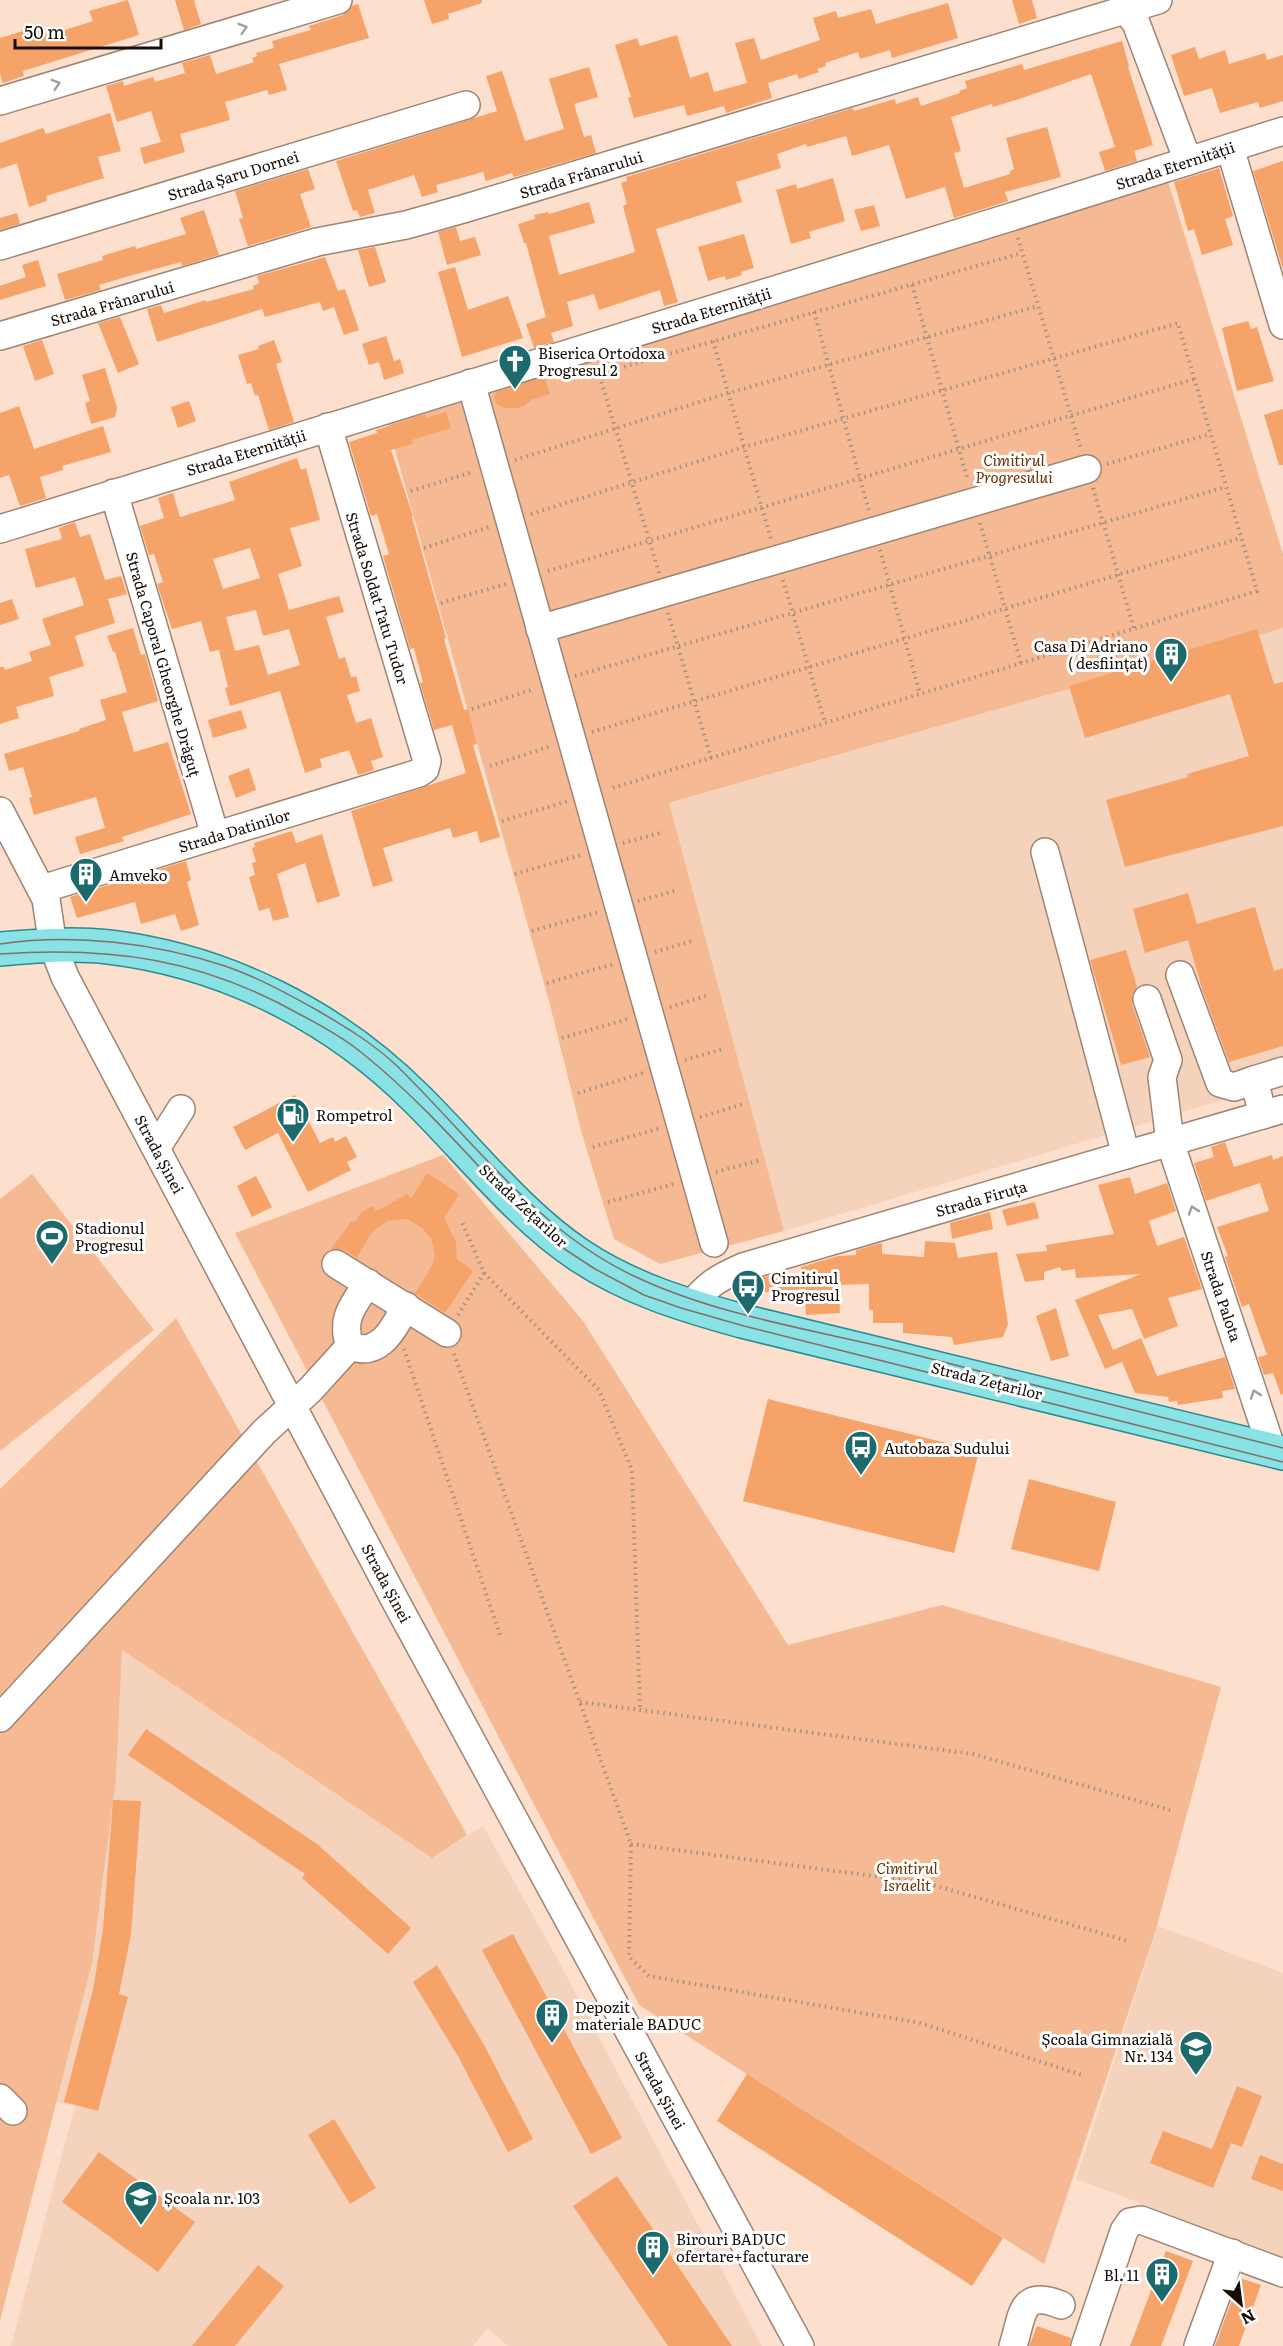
<svg xmlns="http://www.w3.org/2000/svg" width="1283" height="2346" font-family="Literata,serif">
<style>
.built{fill:#f5d2bc}
.green{fill:#f5ba93}
.building{fill:#f6a36a;fill-rule:evenodd}
.lines{fill:none;stroke-linecap:round;stroke-linejoin:round}
.minor-casing{stroke:#9e8473;stroke-width:30}
.major-casing{stroke:#2d8a8d;stroke-width:36}
.path{stroke:#a58f81;stroke-width:4;stroke-dasharray:1.5 4.5;stroke-linecap:butt}
.minor{stroke:#fff;stroke-width:27}
.major{stroke:#88e2e6;stroke-width:33}
.tram{stroke:#837064;stroke-width:1.5}
.oneway{stroke:#a29e9c}
.labels{text-anchor:middle;dominant-baseline:central;stroke-width:6;stroke-linejoin:round;paint-order:stroke}
.street-label{font-size:15px;fill:#170d07;stroke:#fff}
.poi-label{font-size:15px;fill:#170d07;stroke:#fff;text-anchor:start}
.park-label{font-size:15px;font-style:italic;fill:#663204;stroke:#fff}
</style>
<rect width="100%" height="100%" fill="#fcdfcc"/>
<g class="built">
<polygon points="1283,628 1283,1082 784,1231 668,804"/>
<polygon points="122,1650 432,1858 483,1826 557,1958 762,2346 508,2346 488,2328 473,2346 11,2346 75,2106 56,2102 92,1963 116,1779"/>
<polygon points="1158,1926 1283,1973 1283,2257 1076,2179"/>
</g>
<g class="green">
<polygon points="1168,181 1283,554 1283,628 669,803 784,1231 660,1264 614,1239 582,1134 550,1005 387,421"/>
<polygon points="443,1155 583,1321 788,1645 942,1605 1221,1687 1155,1933 1044,2264 639,2005 235,1233"/>
<polygon points="32,1174 154,1330 0,1451 0,1199"/>
<polygon points="176,1318 467,1835 432,1858 122,1650 116,1779 92,1963 0,2321 0,1489"/>
</g>
<g class="building">
<polygon points="128,0 139,35 23,71 24,76 3,83 0,74 0,38 43,25 46,36 93,21 89,11"/>
<polygon points="175,0 194,0 201,24 184,30"/>
<polygon points="424,0 482,0 482,3 448,14 449,19 432,24"/>
<polygon points="1012,0 1032,0 1037,18 1019,24"/>
<polygon points="948,3 958,38 892,58 890,50 860,59 858,52 825,63 826,66 817,69 819,72 799,79 797,74 768,83 772,98 726,113 724,106 687,116 684,105 634,118 628,98 631,97 615,45 637,38 640,46 677,35 690,78 708,72 714,92 747,83 735,43 754,38 761,60 820,40 813,18 836,11 838,18 871,9 876,24"/>
<polygon points="358,4 369,38 279,64 287,90 269,95 267,90 225,102 230,120 180,134 185,152 144,164 140,148 161,142 151,111 117,122 106,86 123,81 124,86 153,77 155,82 185,73 182,63 210,55 216,74 254,62 252,58 257,56 256,53 274,48 272,41 311,30 309,26 343,15 352,6"/>
<polygon points="1122,41 1129,66 1128,67 1153,145 1134,151 1137,161 1105,171 1099,152 1115,147 1091,74 1019,99 993,107 992,104 951,117 961,151 954,153 964,188 1010,174 1010,171 1014,169 1006,138 1047,127 1061,177 1005,192 1008,201 954,218 945,187 906,199 889,145 852,156 846,136 807,147 806,144 777,154 781,168 736,182 742,202 656,229 678,302 664,306 660,290 599,310 594,294 567,302 573,326 551,333 554,342 534,348 526,324 546,317 526,243 524,243 518,224 535,219 534,215 548,212 549,214 589,202 595,223 549,236 559,275 600,263 635,252 623,206 627,204 621,183 627,181 626,177 853,108 854,111 895,99 896,104 918,97 921,106 960,93 959,91 967,88 965,81 1022,64 1024,70"/>
<polygon points="1195,47 1199,59 1225,50 1229,64 1265,53 1267,60 1283,55 1283,101 1260,108 1258,102 1220,113 1212,88 1184,96 1171,55"/>
<polygon points="589,67 598,97 574,104 584,137 591,135 596,153 514,177 512,173 486,181 483,172 436,185 438,192 422,197 414,175 368,190 375,213 360,217 357,210 353,211 336,161 497,111 486,76 502,71 525,141 564,129 549,79"/>
<polygon points="110,113 121,151 98,157 104,178 46,196 47,201 29,207 17,163 0,169 0,143 43,128 46,134"/>
<polygon points="1283,161 1283,269 1253,171"/>
<polygon points="1219,168 1233,216 1225,219 1233,245 1202,255 1194,229 1188,231 1174,182"/>
<polygon points="308,169 315,189 300,194 311,227 248,246 239,219 243,218 235,191"/>
<polygon points="833,178 845,221 809,232 811,238 791,244 776,190 796,184 797,189"/>
<polygon points="874,205 880,226 861,231 854,210"/>
<polygon points="204,210 219,255 182,266 181,262 129,276 99,285 101,290 65,300 57,274 103,260 102,256 135,246 136,249 186,234 180,218"/>
<polygon points="17,213 20,224 0,230 0,218"/>
<polygon points="456,227 460,241 475,237 481,255 447,265 438,232"/>
<polygon points="744,234 754,268 741,272 742,275 726,280 725,276 708,281 698,247"/>
<polygon points="375,247 386,282 369,287 358,250"/>
<polygon points="325,257 338,291 345,289 359,330 344,335 334,307 323,311 320,302 265,317 262,309 157,342 147,309 161,305 164,313 206,300 206,302 254,289 253,286 259,283 257,276"/>
<polygon points="38,260 46,286 0,300 0,286 26,277 22,265"/>
<polygon points="455,267 468,310 508,296 523,338 462,357 438,272"/>
<polygon points="120,317 139,364 118,373 98,323"/>
<polygon points="1248,321 1251,329 1257,327 1274,381 1237,391 1222,328"/>
<polygon points="386,336 394,361 400,359 404,373 384,380 379,362 369,365 362,344"/>
<polygon points="42,340 54,374 35,381 23,346"/>
<polygon points="274,340 282,362 276,364 294,422 269,430 258,395 255,396 251,383 247,384 238,355 259,349 258,346"/>
<polygon points="105,368 117,408 115,417 91,424 85,403 90,401 82,375"/>
<polygon points="545,377 550,394 531,400 524,406 517,408 504,408 496,404 494,397 496,392"/>
<polygon points="189,401 196,421 178,428 171,407"/>
<polygon points="19,406 34,449 103,426 111,452 62,466 63,470 40,477 46,498 20,506 9,475 0,478 0,413"/>
<polygon points="1283,409 1283,465 1279,465 1264,415"/>
<polygon points="446,412 451,428 412,440 413,444 391,450 413,516 412,517 446,638 444,639 464,710 468,709 477,744 473,745 500,837 480,843 477,831 453,838 450,828 383,848 393,881 373,887 351,811 466,773 452,725 434,730 420,683 423,682 414,648 410,649 383,556 389,554 377,514 371,516 349,442 377,433 376,430 425,414 426,418"/>
<path d="M297 458 301 470 306 468 320 520 290 528 302 566 278 574 289 610 339 596 344 612 326 617 339 659 345 657 351 677 356 676 360 691 347 695 356 723 371 718 383 757 371 761 374 770 358 775 349 750 320 759 322 767 305 773 280 691 230 706 225 688 228 687 219 650 210 652 201 621 172 629 157 584 163 582 154 554 149 555 140 526 164 518 158 498 173 493 180 517 235 500 229 482ZM250 548 260 578 223 589 213 559ZM256 610 263 636 289 629 300 665 268 675 259 645 235 651 226 617Z"/>
<polygon points="75,522 80,537 90,534 105,580 121,576 127,594 108,599 115,623 75,636 84,666 49,677 54,696 16,707 19,718 0,724 0,667 4,667 5,670 32,661 29,652 51,645 42,619 84,605 75,577 36,588 25,549 62,539 59,528"/>
<polygon points="12,599 19,619 0,625 0,603"/>
<polygon points="133,628 141,655 145,654 158,701 122,712 134,752 168,742 191,814 122,837 124,841 80,854 75,837 105,828 96,797 34,815 29,798 32,797 23,767 9,771 4,754 79,731 79,729 106,720 100,700 127,692 115,652 113,652 107,636"/>
<polygon points="1257,629 1274,684 1283,682 1283,826 1125,867 1106,800 1188,777 1187,774 1249,756 1230,694 1085,738 1069,686"/>
<polygon points="241,710 247,728 213,738 208,720"/>
<polygon points="249,768 256,790 236,798 228,776"/>
<polygon points="292,831 296,843 322,834 340,896 317,903 305,863 277,874 289,917 273,921 269,908 259,911 249,877 255,875 252,863 256,862 252,848 255,847 254,843"/>
<polygon points="186,861 191,880 187,882 199,925 181,931 175,914 141,924 135,902 77,918 70,897"/>
<polygon points="1188,893 1197,924 1255,907 1274,971 1283,968 1283,1046 1229,1062 1203,992 1188,940 1145,953 1133,909"/>
<polygon points="1126,950 1137,987 1132,995 1132,1004 1150,1057 1121,1065 1090,960"/>
<polygon points="295,1095 320,1143 333,1137 335,1142 346,1136 357,1157 347,1162 351,1170 308,1192 278,1133 245,1150 233,1127"/>
<polygon points="1225,1142 1234,1167 1272,1155 1273,1160 1283,1156 1283,1394 1281,1395 1273,1373 1264,1375 1258,1357 1267,1355 1249,1304 1242,1307 1225,1257 1228,1256 1217,1227 1269,1211 1260,1183 1206,1201 1194,1163 1214,1157 1211,1147"/>
<polygon points="427,1173 459,1194 444,1218 456,1242 457,1259 473,1271 445,1313 415,1293 430,1269 435,1257 432,1240 422,1228 407,1219 387,1221 371,1233 357,1258 344,1250 331,1249 351,1222 355,1222 362,1212 373,1206 376,1211 408,1194 411,1199"/>
<polygon points="256,1176 272,1207 252,1217 237,1186"/>
<polygon points="1130,1177 1135,1194 1167,1183 1176,1211 1149,1221 1157,1246 1184,1237 1202,1289 1168,1298 1178,1326 1144,1339 1132,1309 1098,1315 1113,1350 1141,1338 1157,1376 1225,1357 1235,1389 1222,1391 1223,1398 1178,1405 1177,1401 1169,1402 1168,1397 1135,1393 1122,1362 1105,1369 1075,1300 1141,1274 1076,1278 1075,1269 1062,1271 1060,1267 1044,1272 1044,1280 1025,1282 1016,1254 1047,1251 1046,1245 1114,1234 1098,1185"/>
<polygon points="1035,1202 1039,1218 1007,1226 1002,1210"/>
<polygon points="990,1212 993,1229 952,1239 950,1223"/>
<polygon points="925,1241 955,1243 958,1258 997,1252 1008,1324 1003,1337 954,1345 952,1337 903,1333 903,1323 873,1323 873,1310 869,1310 869,1284 839,1285 840,1313 806,1315 804,1289 746,1294 745,1283 748,1282 767,1276 801,1274 801,1267 838,1256 856,1255 856,1250 882,1243 882,1254 924,1257"/>
<polygon points="1056,1308 1069,1356 1051,1361 1036,1316"/>
<polygon points="768,1399 979,1451 954,1553 743,1501"/>
<polygon points="1029,1479 1116,1502 1099,1571 1011,1549"/>
<polygon points="146,1729 317,1844 411,1928 388,1954 302,1878 305,1874 128,1755"/>
<polygon points="113,1800 141,1801 131,1934 119,1994 128,1997 98,2111 64,2102 93,1990 103,1929"/>
<polygon points="513,1934 622,2138 591,2154 482,1950"/>
<polygon points="437,1965 484,2045 533,2139 508,2152 459,2058 413,1982"/>
<polygon points="747,2074 1003,2238 972,2286 717,2121"/>
<polygon points="1237,2086 1262,2096 1242,2147 1231,2143 1213,2188 1150,2163 1163,2131 1212,2149"/>
<polygon points="334,2119 376,2188 350,2204 308,2135"/>
<polygon points="99,2152 195,2222 158,2272 62,2202"/>
<polygon points="1260,2155 1283,2164 1283,2191 1251,2179"/>
<polygon points="617,2176 732,2346 668,2346 573,2206"/>
<polygon points="1166,2251 1193,2261 1161,2346 1130,2346"/>
<polygon points="258,2265 284,2286 235,2346 192,2346"/>
<polygon points="1240,2278 1261,2285 1239,2346 1215,2346"/>
<polygon points="1037,2326 1071,2338 1070,2346 1029,2346"/>
</g>
<g class="lines">
<defs>
<g id="minor">
<polyline points="1123,0 1126,10 1136,23 1188,161"/>
<polyline points="0,101 338,0"/>
<polyline points="1230,148 1283,325"/>
<polyline points="0,246 466,105"/>
<polyline points="0,336 317,242 406,225 463,209 1158,0"/>
<polyline points="471,383 714,1243"/>
<polyline points="114,493 215,835"/>
<polyline points="0,529 1011,217 1283,131"/>
<polyline points="540,629 1087,469"/>
<polyline points="0,811 46,899 53,946 65,977 396,1602 800,2346"/>
<polyline points="1045,852 1126,1155"/>
<polyline points="42,889 419,773 425,769 427,761 328,427"/>
<polyline points="1180,975 1220,1083 1234,1087 1254,1080 1263,1115"/>
<polyline points="1147,999 1168,1060 1162,1077 1170,1142 1272,1450"/>
<polyline points="1254,1080 1283,1071"/>
<polyline points="157,1147 181,1109"/>
<polyline points="336,1264 447,1333"/>
<path d="M690 1307C706 1285 718 1278 743 1267L1283 1109"/>
<path d="M350 1346C380 1358 394 1328 406 1306"/>
<path d="M0 1718 264 1432 310 1390 350 1346C340 1319 353 1305 368 1283"/>
<polyline points="0,2098 13,2111"/>
<path d="M1013 2346C1023 2315 1020 2288 1061 2305"/>
<polyline points="1085,2346 1124,2231 1130,2222 1141,2220 1283,2273"/>
<polyline points="1198,2346 1232,2253"/>
</g>
<path id="major" d="M0 949C35 946 73 943 109 947 225 961 334 1016 416 1098 468 1149 519 1215 579 1255 630 1289 684 1305 742 1321L1283 1453"/>
</defs>
<use href="#minor" class="minor-casing"/>
<use href="#major" class="major-casing"/>
<g class="path">
<polyline points="1018,238 1081,449"/>
<polyline points="912,285 968,481"/>
<polyline points="814,312 869,511"/>
<polyline points="713,341 771,539"/>
<polyline points="515,460 728,393 1038,306"/>
<polyline points="1107,464 1210,434"/>
<polyline points="1093,488 1134,629"/>
<polyline points="411,491 473,472"/>
<polyline points="531,514 744,447 1178,323 1257,591 609,789"/>
<polyline points="980,523 1021,663"/>
<polyline points="424,548 489,527"/>
<polyline points="880,550 920,694"/>
<polyline points="548,571 1194,379"/>
<polyline points="659,573 599,374 1022,253"/>
<polyline points="783,580 825,723"/>
<polyline points="441,603 506,584"/>
<polyline points="668,613 711,758"/>
<polyline points="575,676 1226,487"/>
<polyline points="472,709 534,689"/>
<polyline points="592,732 1241,538"/>
<polyline points="490,766 551,746"/>
<polyline points="502,821 568,801"/>
<polyline points="623,843 660,833"/>
<polyline points="515,874 581,855"/>
<polyline points="638,901 678,890"/>
<polyline points="532,931 599,912"/>
<polyline points="655,952 695,940"/>
<polyline points="547,983 614,964"/>
<polyline points="670,1007 709,995"/>
<polyline points="562,1038 628,1019"/>
<polyline points="685,1060 723,1049"/>
<polyline points="578,1093 643,1073"/>
<polyline points="700,1117 743,1104"/>
<polyline points="593,1147 658,1129"/>
<polyline points="716,1172 761,1160"/>
<polyline points="608,1202 674,1184"/>
<polyline points="484,1273 599,1390 632,1470 640,1710"/>
<polyline points="458,1315 484,1273 461,1220"/>
<polyline points="404,1349 501,1638"/>
<polyline points="454,1354 631,1844 629,1957 649,1976 920,2023 1085,2076"/>
<polyline points="580,1702 973,1754 1170,1810"/>
<polyline points="631,1844 926,1883 1128,1941"/>
</g>
<use href="#minor" class="minor"/>
<use href="#major" class="major"/>
<g class="tram">
<path d="M0 944C74 933 155 943 225 966 257 977 286 993 315 1009 344 1026 373 1043 397 1066 473 1140 537 1231 636 1277 717 1315 809 1329 896 1350 1025 1382 1154 1416 1283 1448"/>
<path d="M0 954C112 946 202 959 301 1015 322 1026 344 1038 362 1053 422 1101 473 1161 526 1217L563 1248 595 1269 644 1295 681 1308 744 1326 1283 1462"/>
</g>
</g>
<defs><path id="oneway-chevron" d="M-2-3.5L2.5 0L-2 3.5" fill="none" stroke-width="1.6" stroke-linecap="round" stroke-linejoin="round" transform="scale(1.5)"/></defs>
<g class="oneway">
<use href="#oneway-chevron" transform="translate(243 28) rotate(-17)"/>
<use href="#oneway-chevron" transform="translate(56 84) rotate(-17)"/>
<use href="#oneway-chevron" transform="translate(1193 1210) rotate(-109)"/>
<use href="#oneway-chevron" transform="translate(1255 1394) rotate(-109)"/>
</g>
<defs>
<symbol id="church-pin" viewBox="-11 -11 22 30"><path d="M0 17L-7.5 6A9.5 9.5 0 1 1 7.5 6Z" fill="#1d6a6d" stroke="#fff"/><path d="M-1.2-6h2.4v3.5h3.3v2.4h-3.3V6h-2.4V-.1h-3.3v-2.4h3.3Z" fill="#fff"/></symbol>
<symbol id="building-pin" viewBox="-11 -11 22 30"><path d="M0 17L-7.5 6A9.5 9.5 0 1 1 7.5 6Z" fill="#1d6a6d" stroke="#fff"/><path d="M-4-6H4V6H1V3H-1V6H-4ZM-2.5-4.3h1.7v1.8h-1.7ZM.8-4.3h1.7v1.8H.8ZM-2.5-1h1.7V.8h-1.7ZM.8-1h1.7V.8H.8Z" fill="#fff"/></symbol>
<symbol id="fuel-pin" viewBox="-11 -11 22 30"><path d="M0 17L-7.5 6A9.5 9.5 0 1 1 7.5 6Z" fill="#1d6a6d" stroke="#fff"/><path d="M-5.5-6h7V0h2V4h1.3V-2.5L3-4.5l.8-.8L6-3V5H2.5V1h-1V6h-7ZM-4.2-4.7v3.2H.2V-4.7Z" fill="#fff"/></symbol>
<symbol id="stadium-pin" viewBox="-11 -11 22 30"><path d="M0 17L-7.5 6A9.5 9.5 0 1 1 7.5 6Z" fill="#1d6a6d" stroke="#fff"/><path d="M0-5a6.5 5 0 1 0 0 10a6.5 5 0 1 0 0-10ZM-3.5-1.8h7v3.6h-7Z" fill="#fff"/></symbol>
<symbol id="bus-pin" viewBox="-11 -11 22 30"><path d="M0 17L-7.5 6A9.5 9.5 0 1 1 7.5 6Z" fill="#1d6a6d" stroke="#fff"/><path d="M-5-6H5V4H4V6H2V4H-2V6H-4V4H-5ZM-3.5-4V0h7V-4ZM-3.5 1.2v1.5H-2V1.2ZM2 1.2v1.5H3.5V1.2Z" fill="#fff"/></symbol>
<symbol id="school-pin" viewBox="-11 -11 22 30"><path d="M0 17L-7.5 6A9.5 9.5 0 1 1 7.5 6Z" fill="#1d6a6d" stroke="#fff"/><path d="M0-5L7-2L0 1L-7-2ZM-4 1L0 2.5L4 1V4Q0 6-4 4Z" fill="#fff"/></symbol>
</defs>
<g fill-rule="evenodd">
<use href="#church-pin" x="496" y="342" width="38" height="52"/>
<use href="#building-pin" x="1152" y="635" width="38" height="52"/>
<use href="#building-pin" x="67" y="855" width="38" height="52"/>
<use href="#fuel-pin" x="274" y="1095" width="38" height="52"/>
<use href="#stadium-pin" x="33" y="1217" width="38" height="52"/>
<use href="#bus-pin" x="729" y="1267" width="38" height="52"/>
<use href="#bus-pin" x="842" y="1428" width="38" height="52"/>
<use href="#building-pin" x="533" y="1996" width="38" height="52"/>
<use href="#school-pin" x="1177" y="2028" width="38" height="52"/>
<use href="#school-pin" x="122" y="2178" width="38" height="52"/>
<use href="#building-pin" x="634" y="2228" width="38" height="52"/>
<use href="#building-pin" x="1143" y="2255" width="38" height="52"/>
</g>
<g class="labels">
<g class="street-label">
<text transform="translate(1175 165) rotate(-18)">Strada Eternității</text>
<text transform="translate(581 174) rotate(-17)">Strada Frânarului</text>
<text transform="translate(233 175) rotate(-17)">Strada Șaru Dornei</text>
<text transform="translate(112 303) rotate(-16)">Strada Frânarului</text>
<text transform="translate(711 310) rotate(-17)">Strada Eternității</text>
<text transform="translate(246 452) rotate(-17)">Strada Eternității</text>
<text transform="translate(378 598) rotate(73)">Strada Soldat Tatu Tudor</text>
<text transform="translate(164 664) rotate(74)">Strada Caporal Gheorghe Drăguț</text>
<text transform="translate(234 830) rotate(-17)">Strada Datinilor</text>
<text transform="translate(160 1154) rotate(62)">Strada Șinei</text>
<text transform="translate(981 1198) rotate(-16)">Strada Firuța</text>
<text transform="translate(524 1205) rotate(43)">Strada Zețarilor</text>
<text transform="translate(1222 1296) rotate(71)">Strada Palota</text>
<text transform="translate(987 1380) rotate(14)">Strada Zețarilor</text>
<text transform="translate(387 1583) rotate(62)">Strada Șinei</text>
<text transform="translate(661 2090) rotate(61)">Strada Șinei</text>
</g>
<g class="poi-label">
<text x="538" y="352">Biserica Ortodoxa<tspan x="538" dy="17">Progresul 2</tspan></text>
<text x="1148" y="645" text-anchor="end">Casa Di Adriano<tspan x="1148" dy="17">( desființat)</tspan></text>
<text x="109" y="874">Amveko</text>
<text x="316" y="1114">Rompetrol</text>
<text x="75" y="1227">Stadionul<tspan x="75" dy="17">Progresul</tspan></text>
<text x="771" y="1277">Cimitirul<tspan x="771" dy="17">Progresul</tspan></text>
<text x="884" y="1447">Autobaza Sudului</text>
<text x="575" y="2006">Depozit<tspan x="575" dy="17">materiale BADUC</tspan></text>
<text x="1173" y="2038" text-anchor="end">Școala Gimnazială<tspan x="1173" dy="17">Nr. 134</tspan></text>
<text x="164" y="2197">Școala nr. 103</text>
<text x="676" y="2238">Birouri BADUC<tspan x="676" dy="17">ofertare+facturare</tspan></text>
<text x="1139" y="2274" text-anchor="end">Bl. 11</text>
</g>
<g class="park-label">
<text x="1014" y="459">Cimitirul<tspan x="1014" dy="17">Progresului</tspan></text>
<text x="907" y="1867">Cimitirul<tspan x="907" dy="17">Israelit</tspan></text>
</g>
</g>
<g transform="translate(1241 2304) rotate(152)" stroke="#ffffff" stroke-width="4.5" paint-order="stroke">
<path d="M0-4.5L10 22L0 15L-10 22Z" fill="#170d07"/>
<text y="-9" font-size="16" font-weight="bold" text-anchor="middle" fill="#170d07">N</text>
</g>
<path d="M15 39v9h146v-9" fill="none" stroke="#170d07" stroke-width="3"/>
<text x="24" y="39" font-size="18" fill="#170d07" stroke="#ffffff" stroke-width="4.5" paint-order="stroke">50 m</text>
</svg>
